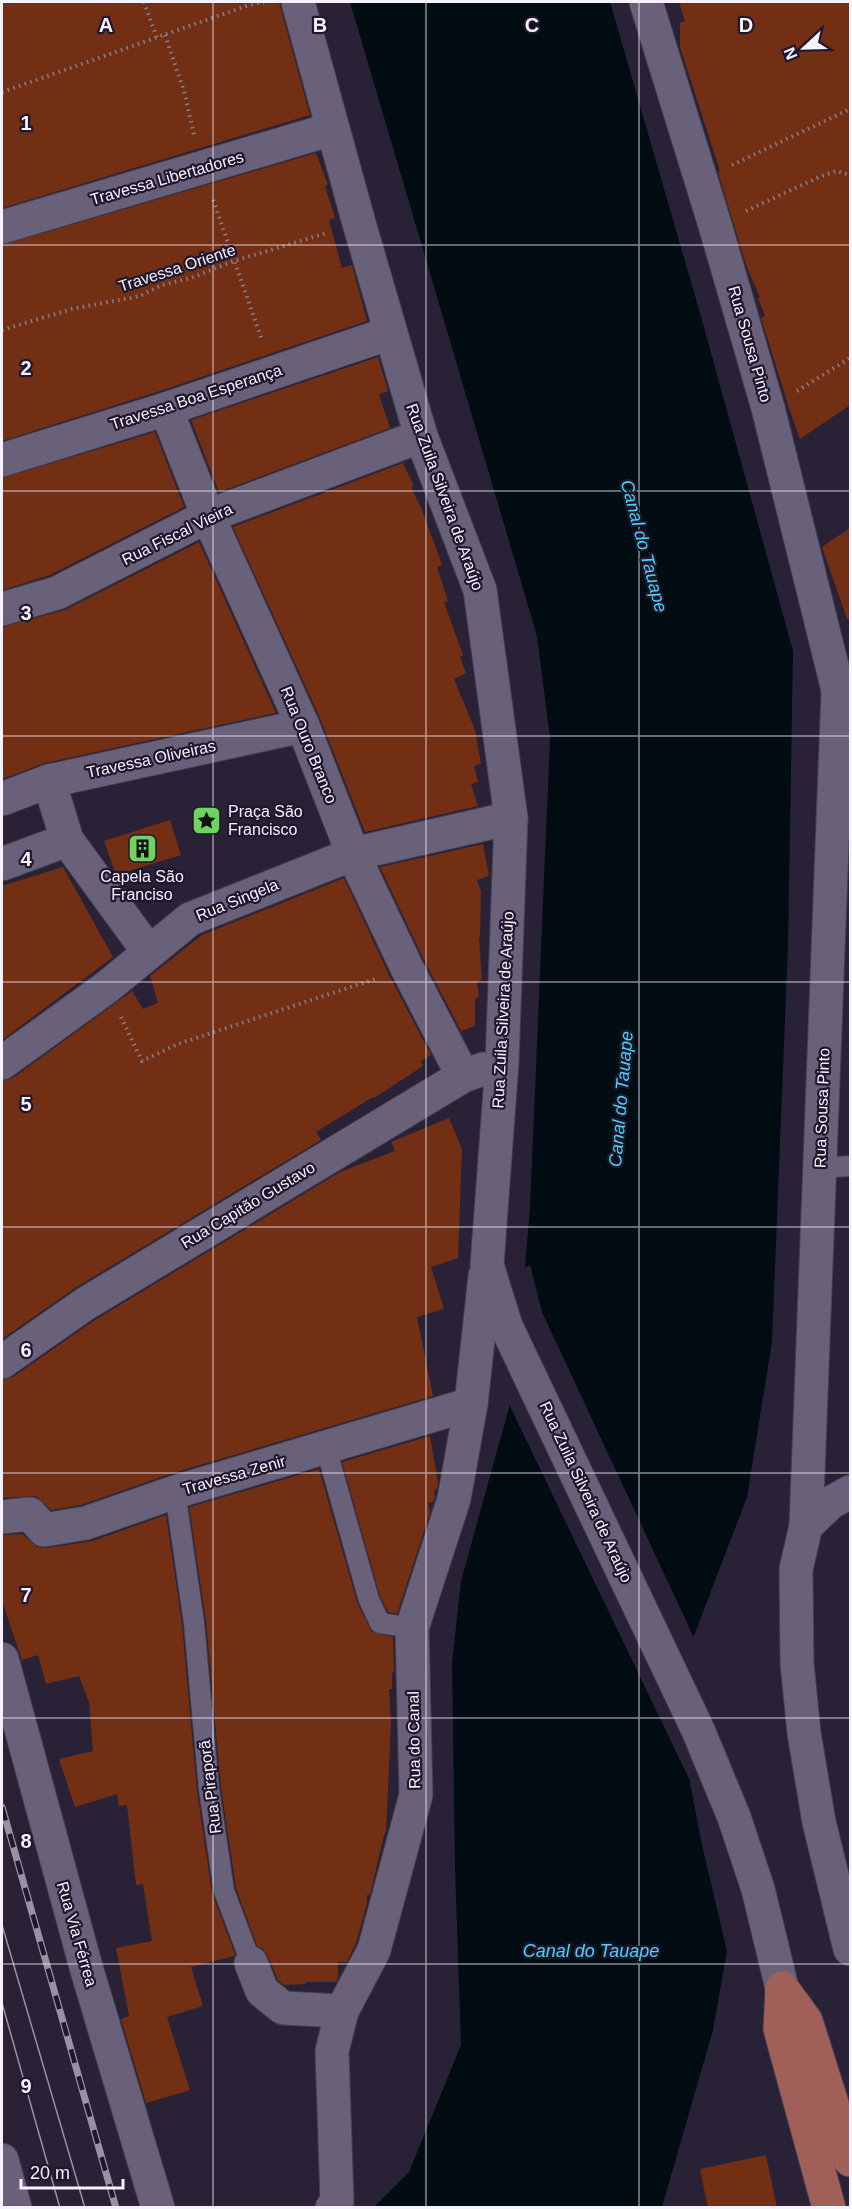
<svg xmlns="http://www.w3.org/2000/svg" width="852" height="2209" font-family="Helvetica,sans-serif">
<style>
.water{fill:#010d13}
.pier{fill:#292236}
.building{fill:#732f13}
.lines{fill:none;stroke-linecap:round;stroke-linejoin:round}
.lane-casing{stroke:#443e4f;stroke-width:22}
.street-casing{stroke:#443e4f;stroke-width:35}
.secondary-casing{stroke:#443e4f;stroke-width:35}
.primary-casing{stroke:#443e4f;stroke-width:35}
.path{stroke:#847f90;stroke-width:4;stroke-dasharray:1.5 4.5;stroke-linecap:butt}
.lane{stroke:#696179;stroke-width:20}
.street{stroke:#696179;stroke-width:33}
.secondary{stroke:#696179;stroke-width:33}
.primary{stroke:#a15f5a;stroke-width:33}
.tram{stroke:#9893a4;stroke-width:1.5}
.rail-casing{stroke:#9893a4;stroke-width:7}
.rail{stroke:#1f182c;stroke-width:4.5;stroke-dasharray:14;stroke-linecap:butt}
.grid{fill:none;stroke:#f5f1ff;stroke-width:1.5;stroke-opacity:0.55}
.labels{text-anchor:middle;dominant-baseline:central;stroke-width:4.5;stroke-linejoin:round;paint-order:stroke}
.street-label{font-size:16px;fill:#f5f1ff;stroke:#1f182c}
.poi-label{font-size:16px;fill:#f5f1ff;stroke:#1f182c;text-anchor:start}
.water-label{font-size:18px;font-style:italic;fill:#4ad1f9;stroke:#1f182c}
.grid-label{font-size:20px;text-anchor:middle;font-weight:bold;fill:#f5f1ff;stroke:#1f182c;stroke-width:4.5;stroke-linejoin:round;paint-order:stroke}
</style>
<rect width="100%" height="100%" fill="#292236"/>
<polygon class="water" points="350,2 610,2 702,320 793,651 788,945 772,1342 747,1497 692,1641 690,1783 702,1845 727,1951 713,2030 662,2207 374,2207 409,2172 461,2045 455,1868 452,1663 461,1581 515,1386 530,1207 550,738 537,636"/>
<polygon class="pier" points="530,1265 542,1312 695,1640 694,1789 508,1402 512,1386 522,1269"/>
<g class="building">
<polygon points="2,2 279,2 310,115 2,208"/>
<polygon points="679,2 850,2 850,405 800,439 790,411 761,318 765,316 758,298 760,297 746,265 718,172 720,171 680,47 680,23 685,21"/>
<polygon points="316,153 328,185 325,186 335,218 329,220 342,268 352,265 367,321 160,391 2,441 2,245"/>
<polygon points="378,357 388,391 379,394 390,428 219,492 191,420"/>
<polygon points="155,432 184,507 50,575 2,590 2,478"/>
<polygon points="403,463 414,486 411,487 422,510 442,565 437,567 448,601 444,602 463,655 460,656 466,673 454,679 475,730 481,764 474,766 478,782 471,784 478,806 365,832 320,718 233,527"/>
<polygon points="850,528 850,619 847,619 822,547"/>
<polygon points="199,542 276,713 45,763 2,779 2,627 65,610"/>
<polygon points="170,820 181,855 116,875 104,841"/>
<polygon points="483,844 489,876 477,880 481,891 480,937 479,938 482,980 477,982 479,997 475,999 475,1026 461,1031 424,960 380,867"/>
<polygon points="63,867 113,957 2,1040 2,886"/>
<polygon points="344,878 390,977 431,1055 421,1061 423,1066 374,1098 373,1097 316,1132 321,1140 75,1288 2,1339 2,1081 13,1078 132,991 143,1009 158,1003 150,976 202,935"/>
<polygon points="449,1118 462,1149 458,1258 431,1267 444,1309 417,1317 433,1396 170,1474 81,1505 51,1510 36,1496 2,1498 2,1380 13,1377 95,1320 340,1172 395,1151 391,1142"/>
<polygon points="430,1436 438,1482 437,1489 434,1490 435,1497 433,1502 428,1503 430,1513 397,1614 388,1612 380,1596 342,1462"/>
<polygon points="319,1469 358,1605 372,1632 393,1637 394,1672 392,1673 392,1689 389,1689 391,1724 386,1832 384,1835 370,1895 367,1895 367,1904 356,1943 347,1962 338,1962 338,1978 336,1982 306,1982 305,1984 284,1985 278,1980 268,1956 263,1949 257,1946 236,1888 221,1788 206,1621 189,1507"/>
<polygon points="166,1515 182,1624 197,1791 212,1893 235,1954 234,1956 191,1967 203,2006 167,2017 190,2090 146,2103 121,2019 129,2016 116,1948 152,1941 143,1884 136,1885 127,1805 119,1806 117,1794 75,1807 59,1759 93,1751 89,1702 79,1676 46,1684 38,1655 22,1660 2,1601 2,1535 22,1534 37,1547 47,1548 92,1541"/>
<polygon points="766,2155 777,2208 708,2208 700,2169"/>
</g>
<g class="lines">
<defs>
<g id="lane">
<polyline points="820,1168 850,1166"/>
<polyline points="326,1448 369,1600 380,1623 412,1628"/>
<polyline points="175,1492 194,1623 209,1789 224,1891 251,1963"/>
</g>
<g id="street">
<polyline points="298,2 359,223 421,436 480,590 511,818 502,1063 487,1265 506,1326 698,1730 734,1817 758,1889 782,1988"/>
<polyline points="646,2 715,225 768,408 838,690 846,710"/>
<polyline points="2,227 332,129"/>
<polyline points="166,409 208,516 303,726 353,854 407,968 463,1076"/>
<polyline points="2,460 166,409 390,333"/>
<polyline points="2,609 57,593 208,516 421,436"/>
<polyline points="49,781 67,840 148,951"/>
<polyline points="2,799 49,781 303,726"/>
<polyline points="2,864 67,840"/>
<polyline points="2,1063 107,987 190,919 353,854 511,818"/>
<polyline points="2,1362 85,1304 463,1076 483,1069"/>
<polyline points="2,1517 30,1514 44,1530 86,1523 175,1492 471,1404"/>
<polyline points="806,1526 838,690"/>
<polyline points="2,1659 86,1967 158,2208"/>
<polyline points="251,1963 262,1991 283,2008 342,2011"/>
<polyline points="2,2160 15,2208"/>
<polyline points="332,2208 337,2201 332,2051 342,2011 374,1950 416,1795 412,1628 454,1499 471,1404 485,1276"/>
</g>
<polyline id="secondary" points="850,1492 830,1503 806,1526 796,1569 797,1663 804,1733 819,1822 850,1949"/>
<g id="primary">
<polyline points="782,1988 780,2029 829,2208"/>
<polyline points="782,1988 806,2021 850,2160"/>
</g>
</defs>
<use href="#lane" class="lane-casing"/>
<use href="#street" class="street-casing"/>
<use href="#secondary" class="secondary-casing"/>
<use href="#primary" class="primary-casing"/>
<g class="path">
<polyline points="144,2 157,38"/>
<polyline points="165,35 184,91 194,135"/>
<polyline points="2,92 249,5 264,2"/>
<polyline points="732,165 850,109"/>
<polyline points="213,200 262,340"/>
<polyline points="746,211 819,177 836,171 850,175"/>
<polyline points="2,330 72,309 140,296 162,285 191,278 234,261 327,233"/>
<polyline points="797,391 850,358"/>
<polyline points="121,1017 142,1061 178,1044 375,979"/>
</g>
<use href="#lane" class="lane"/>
<use href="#street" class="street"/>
<use href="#secondary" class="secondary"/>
<use href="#primary" class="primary"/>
<g class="tram">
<polyline points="2,1925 85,2208"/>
<polyline points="2,2003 60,2208"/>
</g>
<defs>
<polyline id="rail" points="2,1807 116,2208"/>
</defs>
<use href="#rail" class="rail-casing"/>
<use href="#rail" class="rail"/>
</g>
<path class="grid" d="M213 2V2208M426 2V2208M639 2V2208M2 245H850M2 491H850M2 736H850M2 982H850M2 1227H850M2 1473H850M2 1718H850M2 1964H850"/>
<defs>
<symbol id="sight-square" viewBox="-11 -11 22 22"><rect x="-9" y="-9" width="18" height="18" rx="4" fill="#6fd360" stroke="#1f182c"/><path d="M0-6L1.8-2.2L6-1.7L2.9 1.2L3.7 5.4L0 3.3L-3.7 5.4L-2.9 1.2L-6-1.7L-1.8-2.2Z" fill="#111"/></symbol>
<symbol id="building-square" viewBox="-11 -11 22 22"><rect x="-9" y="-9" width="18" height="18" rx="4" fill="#6fd360" stroke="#1f182c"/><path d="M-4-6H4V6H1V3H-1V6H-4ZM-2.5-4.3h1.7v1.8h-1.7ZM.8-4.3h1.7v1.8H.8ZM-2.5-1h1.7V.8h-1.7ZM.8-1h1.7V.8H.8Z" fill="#111"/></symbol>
</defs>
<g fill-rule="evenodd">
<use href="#sight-square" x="190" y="804" width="33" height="33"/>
<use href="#building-square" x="126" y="832" width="33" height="33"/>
</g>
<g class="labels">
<g class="street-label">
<text transform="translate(167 178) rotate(-16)">Travessa Libertadores</text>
<text transform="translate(177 268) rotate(-18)">Travessa Oriente</text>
<text transform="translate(750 344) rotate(74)">Rua Sousa Pinto</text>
<text transform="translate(196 397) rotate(-18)">Travessa Boa Esperança</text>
<text transform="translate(445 497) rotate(70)">Rua Zuila Silveira de Araújo</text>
<text transform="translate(177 534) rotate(-26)">Rua Fiscal Vieira</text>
<text transform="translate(309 745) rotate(68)">Rua Ouro Branco</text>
<text transform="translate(151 759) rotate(-12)">Travessa Oliveiras</text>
<text transform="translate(237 900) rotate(-22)">Rua Singela</text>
<text transform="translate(503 1010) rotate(-87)">Rua Zuila Silveira de Araújo</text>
<text transform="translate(822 1108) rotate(-88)">Rua Sousa Pinto</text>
<text transform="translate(248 1205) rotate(-31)">Rua Capitão Gustavo</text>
<text transform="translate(234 1475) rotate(-16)">Travessa Zenir</text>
<text transform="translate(586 1492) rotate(65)">Rua Zuila Silveira de Araújo</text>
<text transform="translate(414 1740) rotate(-91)">Rua do Canal</text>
<text transform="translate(210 1787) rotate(-97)">Rua Piraporã</text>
<text transform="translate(77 1934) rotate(74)">Rua Via Férrea</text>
</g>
<g class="poi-label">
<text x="228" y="811">Praça São<tspan x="228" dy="18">Francisco</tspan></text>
<text x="142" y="876" text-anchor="middle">Capela São<tspan x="142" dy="18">Franciso</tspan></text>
</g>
<g class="water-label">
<text transform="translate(644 546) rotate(75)">Canal do Tauape</text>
<text transform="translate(621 1099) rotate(-85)">Canal do Tauape</text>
<text x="591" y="1951">Canal do Tauape</text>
</g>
</g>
<g class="grid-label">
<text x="106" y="32">A</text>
<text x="320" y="32">B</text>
<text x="532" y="32">C</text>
<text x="746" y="32">D</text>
<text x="26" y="130">1</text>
<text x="26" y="375">2</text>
<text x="26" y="620">3</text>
<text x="26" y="866">4</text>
<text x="26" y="1111">5</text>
<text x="26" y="1357">6</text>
<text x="26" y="1602">7</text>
<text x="26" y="1848">8</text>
<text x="26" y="2093">9</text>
</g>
<rect width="852" height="2209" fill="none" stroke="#f5f1ff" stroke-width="6"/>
<g transform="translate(804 48) rotate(248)" stroke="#1f182c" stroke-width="4.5" paint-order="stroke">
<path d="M0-4.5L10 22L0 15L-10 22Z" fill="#f5f1ff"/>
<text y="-9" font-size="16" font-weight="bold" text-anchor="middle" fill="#f5f1ff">N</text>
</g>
<path d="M21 2179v9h102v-9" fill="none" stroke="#f5f1ff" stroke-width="3"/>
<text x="30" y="2179" font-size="18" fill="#f5f1ff" stroke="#1f182c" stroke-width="4.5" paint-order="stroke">20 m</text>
</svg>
